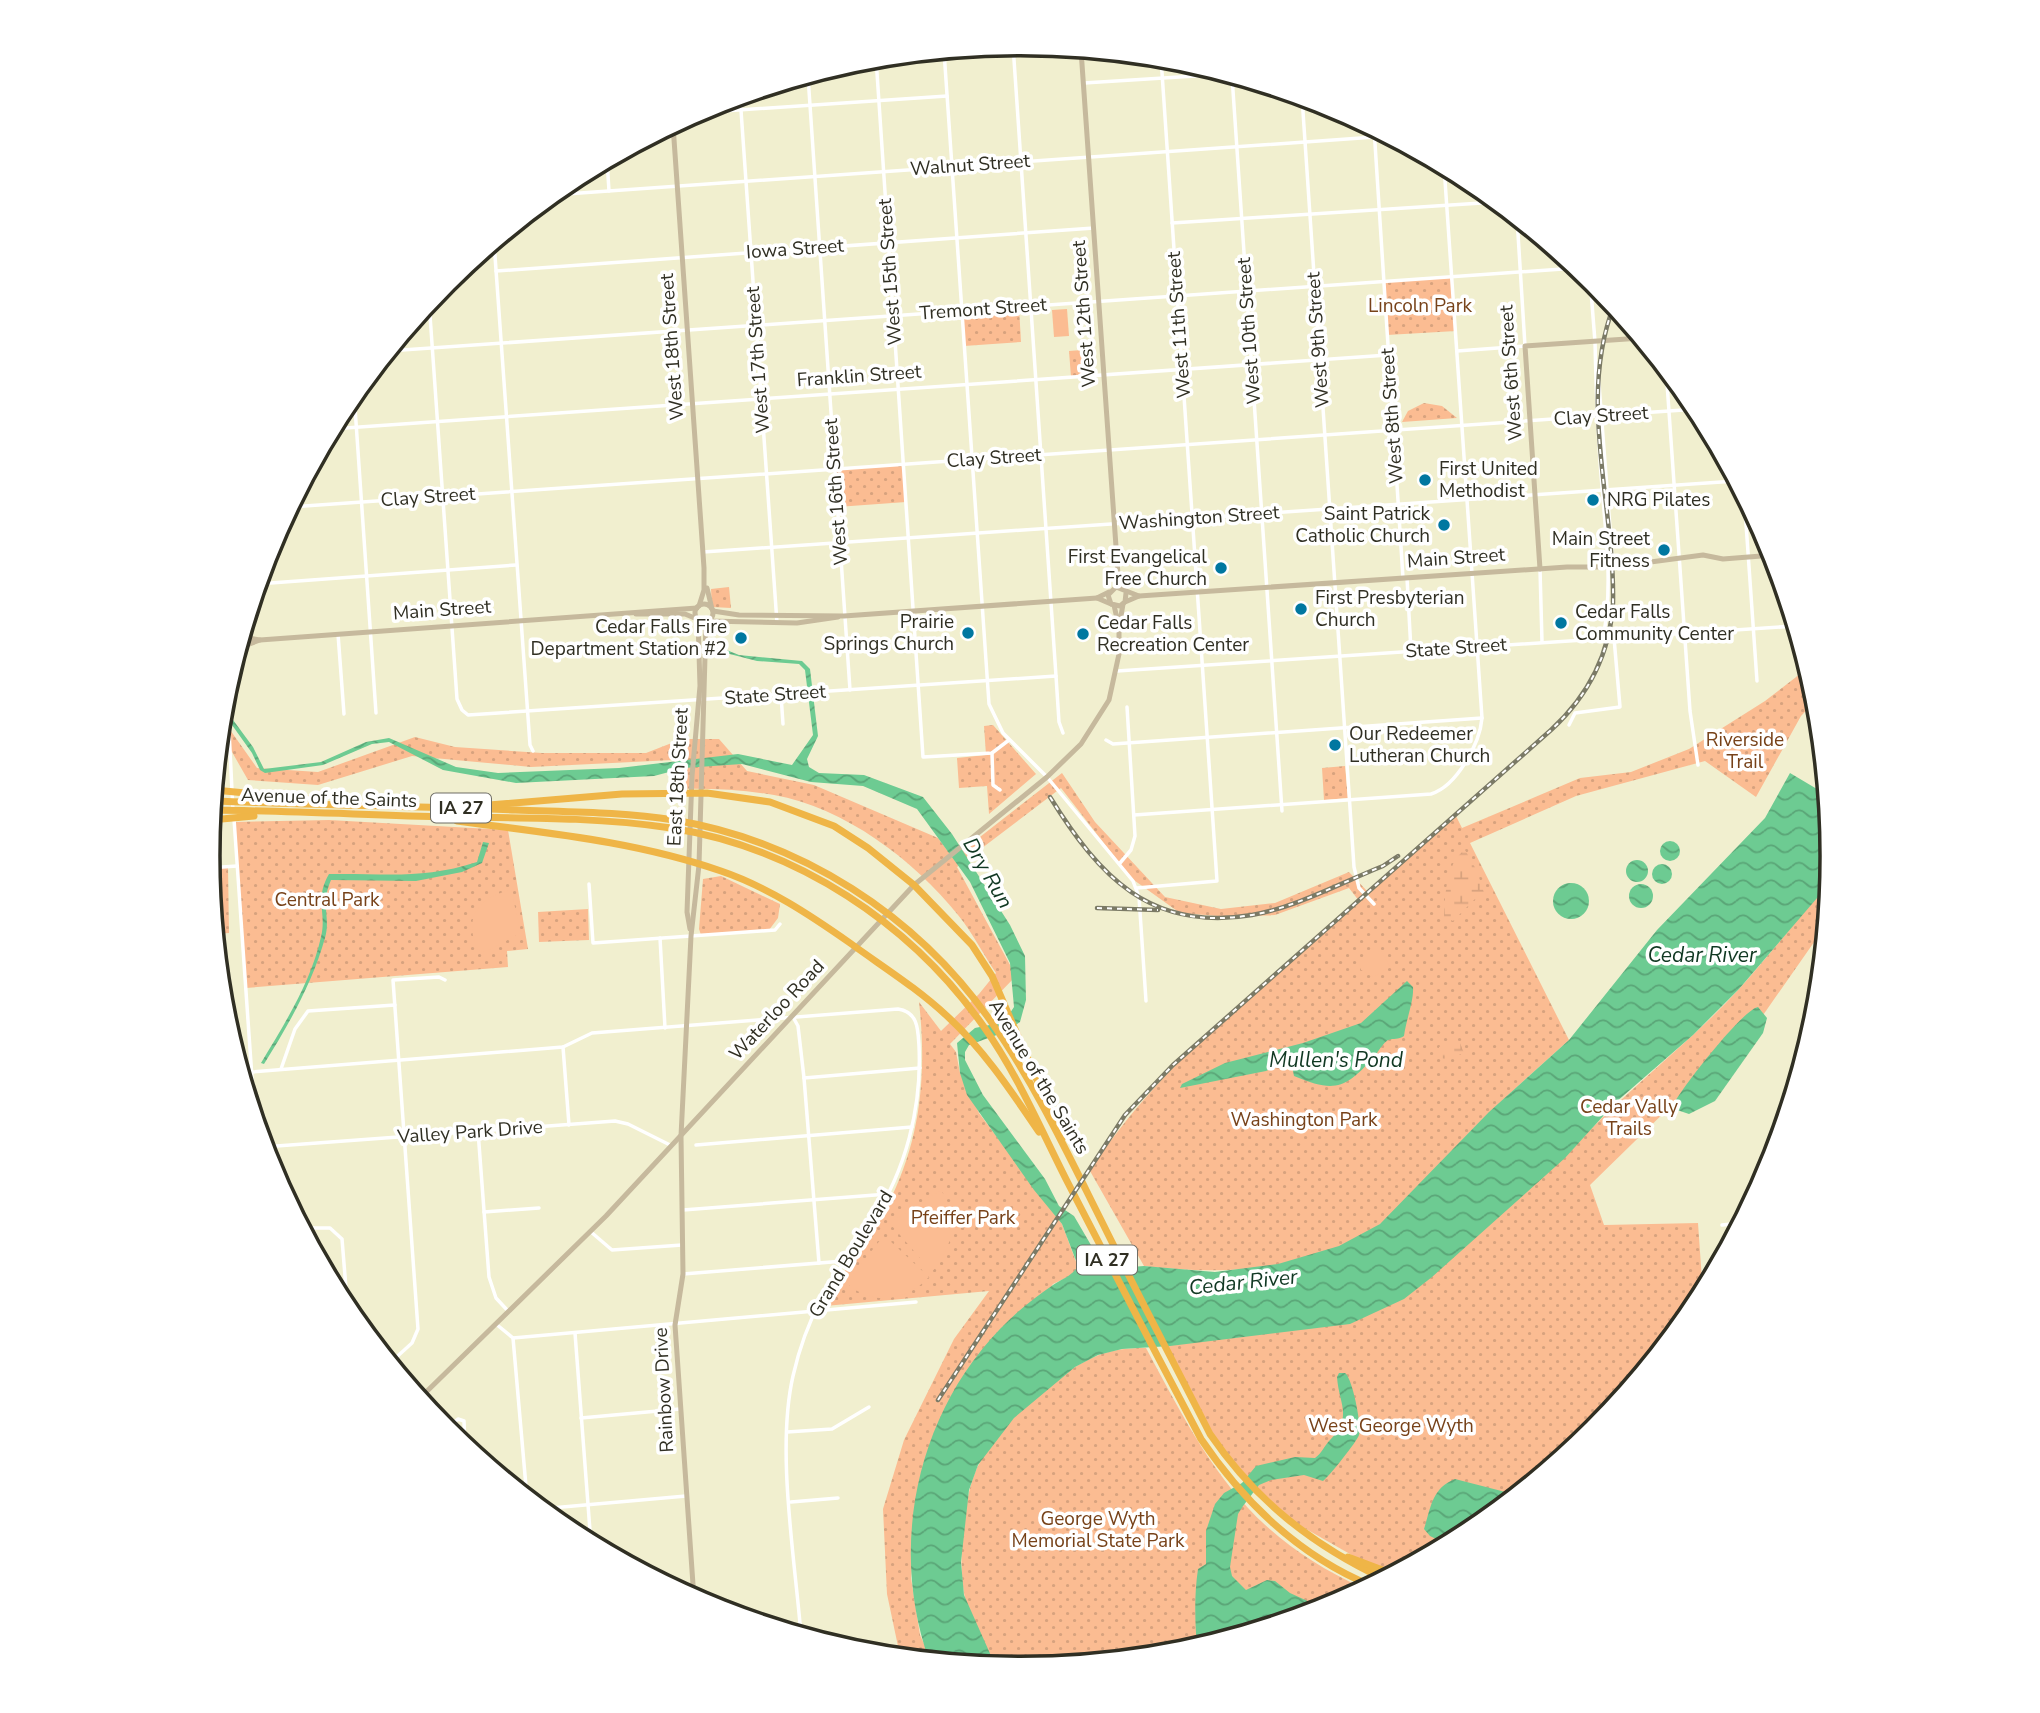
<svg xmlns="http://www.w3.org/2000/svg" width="2040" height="1713" font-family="'Nunito Sans',sans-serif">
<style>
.grass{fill:url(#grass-dots)}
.wetland{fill:url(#wetland-marsh)}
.garden{fill:#fbbc92}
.water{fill:url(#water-waves)}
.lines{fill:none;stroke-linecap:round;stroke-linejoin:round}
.street{stroke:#fff;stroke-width:3.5}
.secondary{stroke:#c6b99d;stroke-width:5}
.highway{stroke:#efb547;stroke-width:7}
.rail-casing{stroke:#7b7a66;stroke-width:4.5}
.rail{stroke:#fff;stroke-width:2;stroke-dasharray:5;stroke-linecap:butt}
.poi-dot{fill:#0077a0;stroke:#fff;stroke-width:2.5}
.labels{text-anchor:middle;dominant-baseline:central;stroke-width:7;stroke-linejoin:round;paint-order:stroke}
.shield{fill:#fff;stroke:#6e6d65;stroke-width:2}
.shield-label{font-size:18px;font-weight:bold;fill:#302f23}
.street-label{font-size:19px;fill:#302f23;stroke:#fff}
.park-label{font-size:19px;fill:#774219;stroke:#fff}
.poi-label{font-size:19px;fill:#302f23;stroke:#fff;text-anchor:start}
.water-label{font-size:21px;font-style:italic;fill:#103822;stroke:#fff}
.rim{fill:none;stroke:#302f23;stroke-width:3.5}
</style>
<defs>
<pattern id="grass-dots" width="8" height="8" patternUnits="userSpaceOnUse" patternTransform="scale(1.75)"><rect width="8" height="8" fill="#fbbc92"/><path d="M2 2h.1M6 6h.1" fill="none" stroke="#d7a27e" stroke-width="1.8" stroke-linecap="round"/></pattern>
<pattern id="wetland-marsh" width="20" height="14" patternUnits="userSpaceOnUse" patternTransform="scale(1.75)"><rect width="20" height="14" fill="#fbbc92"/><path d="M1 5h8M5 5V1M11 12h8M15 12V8" fill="none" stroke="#d7a27e"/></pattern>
<pattern id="water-waves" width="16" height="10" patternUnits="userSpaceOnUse" patternTransform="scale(1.75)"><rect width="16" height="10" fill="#6dcb92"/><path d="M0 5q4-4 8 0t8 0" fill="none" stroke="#5aa577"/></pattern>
</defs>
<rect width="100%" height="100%" fill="#f1efcf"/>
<g class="grass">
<polygon points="1452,276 1456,331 1387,335 1383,281"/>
<polygon points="1019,307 1021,342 964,346 962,311"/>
<polygon points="1082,350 1084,376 1071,377 1069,351"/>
<polygon points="1424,403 1442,406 1457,418 1402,422 1408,411"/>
<polygon points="903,464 906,502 837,507 835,469"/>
<polygon points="729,587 731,608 712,607 711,589"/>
<path d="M1798 636 1817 699 1801 716 1756 797 1705 761 1576 796 1470 843 1569 1040C1535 1071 1500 1101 1468 1134 1439 1164 1413 1201 1379 1225 1313 1273 1221 1275 1144 1266L1090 1171C1159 1063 1265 985 1359 901L1349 888 1275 915 1231 917 1180 913 1131 878 1061 788 957 867 1016 976 950 1044 956 1052 960 1073 979 1113 1062 1224 1078 1267 1072 1275 1053 1284 924 1461 911 1578 920 1635 932 1661 902 1658 899 1651 887 1594 883 1509 904 1440 954 1339 989 1291 825 1306C843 1268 868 1241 887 1206 921 1141 927 1073 919 1002L941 1031 979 994 996 973C983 954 972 932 958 915 913 859 845 808 774 795 740 789 706 788 673 789V760L531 767 412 756 318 785 248 780 220 731 221 717 257 768 318 772 415 737 455 747 542 753H646L682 739H719L747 771 814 785 938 838 953 858 1062 773 1095 822 1165 897 1221 909 1275 903 1349 872 1368 892 1456 816 1462 828 1580 778 1631 772 1689 749 1765 701 1800 674Z"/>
<polygon points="993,725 1036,774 989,814 987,786 959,788 957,758 986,755 984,726"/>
<polygon points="1345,766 1348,798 1324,800 1322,768"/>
<polygon points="329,820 508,830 528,949 507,951 508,967 246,988 234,822"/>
<polygon points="228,867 229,933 215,934 208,868"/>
<polygon points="721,876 780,904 778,918 769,930 701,935 699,929 703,879"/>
<path d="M1830 883 1826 925 1761 1018 1590 1185 1604 1225 1698 1223 1703 1294 1696 1308 1594 1431 1471 1532 1397 1572 1371 1566 1278 1513 1224 1454 1159 1334 1576 1145C1627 1089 1688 1045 1739 989 1770 955 1798 917 1830 883Z"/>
<polygon points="588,909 589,940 539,942 538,912"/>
<path d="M1146 1348C1206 1460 1243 1534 1365 1589L1331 1608 1178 1654 1020 1669 996 1667C984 1644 968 1619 964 1593 958 1560 963 1496 978 1466 998 1426 1057 1371 1099 1355 1114 1349 1130 1348 1146 1348Z"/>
</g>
<g class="wetland">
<path d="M1465 850 1477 871 1485 896 1475 899 1453 921 1444 917C1445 896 1446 862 1465 850Z"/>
<polygon points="1453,1039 1460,1043 1464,1053 1448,1059 1439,1058 1439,1047"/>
</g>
<g class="garden">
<polygon points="1067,309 1069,336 1054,337 1052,310"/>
<path d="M511 890 521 933 485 952 478 950C462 917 480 897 511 890Z"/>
<polygon points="1371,949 1381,950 1390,967 1374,977 1361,970 1359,961"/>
<path d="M941 1190C960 1219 953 1246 932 1272L893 1227V1221Z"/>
<path d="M881 1239H888L929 1277C906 1302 872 1306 846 1283Z"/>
</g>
<g class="water">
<path d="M714 645 739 655 802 661 810 669 818 736 807 759 809 767 819 773 864 775 923 797 952 834 1010 925 1025 956 1026 1000 1020 1022 1005 1032 969 1045 965 1052V1060L983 1095 1045 1179 1059 1206 1074 1216 1105 1269 1144 1266 1215 1272 1278 1264 1339 1246 1380 1224 1489 1112 1569 1040 1657 930 1765 818 1790 773 1827 795 1833 857 1830 883 1739 989 1693 1035 1615 1103 1565 1158 1432 1277 1404 1299 1350 1324 1170 1346 1122 1349 1098 1355 1075 1367 1014 1418 978 1465 969 1490 961 1562 964 1595 996 1667 929 1660C889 1547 916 1416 1000 1329 1016 1312 1034 1298 1053 1285 1063 1278 1071 1277 1078 1266L1062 1224 1034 1190 967 1095 960 1073 957 1043 975 1028 1004 1022 1014 1007 1010 963 970 882 917 809 863 786 811 782 742 764 684 768 654 776 516 783 443 770 389 742 372 744 323 765 265 773 260 770 252 753 222 711V705L253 747 264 769 321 762 366 742 389 738 456 767 498 773 619 768 738 754 792 765 813 735 805 670 799 664 757 661 714 650Z"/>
<circle cx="1670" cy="851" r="10"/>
<path d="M483 842 489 843 482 863 462 872 416 881 331 880C320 905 331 917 325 938 312 984 289 1024 264 1064L261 1063C285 1023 311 982 321 937 327 912 314 900 329 874 385 873 422 880 477 862Z"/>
<circle cx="1637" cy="871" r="11"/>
<circle cx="1662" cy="874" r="10"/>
<circle cx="1571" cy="901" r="18"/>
<circle cx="1641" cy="896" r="12"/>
<path d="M1407 981 1413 987C1414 1001 1406 1020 1404 1036 1398 1040 1394 1038 1388 1040 1383 1043 1378 1052 1374 1057 1345 1089 1335 1093 1294 1076L1292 1066 1286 1062 1266 1071 1180 1088 1182 1084 1225 1063 1303 1043 1361 1023Z"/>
<path d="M1758 1007 1767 1018 1763 1033 1715 1101 1689 1114 1671 1108C1680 1090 1742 1010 1758 1007Z"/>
<path d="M1339 1373H1345C1352 1377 1362 1425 1359 1435 1358 1440 1328 1478 1323 1481L1304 1475 1271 1480 1259 1485 1243 1506 1238 1514 1230 1567 1232 1576 1246 1590 1267 1580 1275 1581 1290 1593 1325 1609 1197 1648C1195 1621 1194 1596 1198 1569L1206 1564V1531L1215 1504 1224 1493 1242 1483 1256 1466 1295 1457 1315 1458C1322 1453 1324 1446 1330 1440 1353 1416 1339 1405 1337 1377Z"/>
<path d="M1455 1479 1517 1495 1471 1532 1448 1545 1430 1536 1424 1529C1431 1507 1432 1488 1455 1479Z"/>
</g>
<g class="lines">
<g class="street">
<polyline points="1013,45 1056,676 1059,722 1063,733"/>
<polyline points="944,51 989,704 1003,733 1047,777 1133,881 1139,897 1146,1001"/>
<polyline points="876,58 923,757 992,753 1009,740"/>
<polyline points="808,76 850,690"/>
<polyline points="1232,76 1282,811"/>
<polyline points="1084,83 1227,74"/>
<polyline points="740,96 777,623"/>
<polyline points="1302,97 1354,867 1359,888 1374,904"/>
<polyline points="694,113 947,96"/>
<polyline points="1374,128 1403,578"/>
<polyline points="607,160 609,191"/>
<polyline points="552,195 1389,136"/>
<polyline points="1172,223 1497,202"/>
<polyline points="494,242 530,745 533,751"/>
<polyline points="496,271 1094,228"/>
<polyline points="1590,278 1595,342"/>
<polyline points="429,301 457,699 462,710 468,715 1056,676"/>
<path d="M1595 341C1596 390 1598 439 1602 487 1606 538 1613 588 1603 638"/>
<polyline points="388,351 1577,268"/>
<polyline points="1457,351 1525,346 1517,218"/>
<polyline points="1666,369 1690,711 1698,765"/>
<polyline points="1598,371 1613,567"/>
<polyline points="354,393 376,713"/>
<polyline points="331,429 1388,355"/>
<polyline points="1744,495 1757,681"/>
<polyline points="290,507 1698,409"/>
<polyline points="703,552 1736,481"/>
<polyline points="1540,569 1542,642"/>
<polyline points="1407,578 1411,651"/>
<polyline points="257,584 516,565"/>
<polyline points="338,634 344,714"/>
<polyline points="236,655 239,648"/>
<polyline points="1117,671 1795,626"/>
<polyline points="781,695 783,724"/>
<polyline points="1569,725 1575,713 1620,707 1614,638"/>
<polyline points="1106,740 1113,744 1482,718"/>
<polyline points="992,753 993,785 1000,790"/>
<polyline points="233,811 229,730 233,663"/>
<path d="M1134 815 1431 794C1457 786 1480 743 1482 718L1444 166"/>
<polyline points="234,819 255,1121"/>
<polyline points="1120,863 1131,850 1135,836 1127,707"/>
<polyline points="208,868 237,866"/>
<polyline points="589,884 593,943 775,930 780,924"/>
<polyline points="1137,888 1217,881 1161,58"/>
<polyline points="660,938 665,1028"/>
<polyline points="793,1017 798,1026 804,1078 819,1263"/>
<polyline points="563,1047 569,1125"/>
<polyline points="281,1069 295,1029 308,1011 395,1005"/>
<path d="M252 1072 563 1047 592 1033 898 1009C918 1012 918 1029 919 1046 922 1107 906 1170 872 1222 856 1248 836 1270 822 1297 809 1322 799 1349 793 1376 776 1450 795 1559 801 1635"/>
<polyline points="804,1078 920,1068"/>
<polyline points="478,1131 489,1277 496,1298 509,1312"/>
<polyline points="696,1145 912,1127"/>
<polyline points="263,1147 615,1121 628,1124 672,1146"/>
<polyline points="683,1210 888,1194"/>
<polyline points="484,1212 539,1208"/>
<polyline points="1722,1225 1741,1223"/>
<polyline points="302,1228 330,1228 342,1239 348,1313"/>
<polyline points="591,1232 612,1250 682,1245"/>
<polyline points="683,1274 844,1261"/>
<polyline points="496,1324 513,1338 527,1498"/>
<polyline points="575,1333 591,1544"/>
<polyline points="513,1338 916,1302"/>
<polyline points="390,1363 412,1343 418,1329 393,980 439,977 445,980"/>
<polyline points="581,1418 680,1409"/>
<polyline points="445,1430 458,1419 464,1421 465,1447"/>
<polyline points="787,1432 832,1429 869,1407"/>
<polyline points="791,1502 838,1498"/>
<polyline points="540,1509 686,1496"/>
</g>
<g class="secondary">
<polyline points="1081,50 1118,575"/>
<polyline points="673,125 704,568 704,590 699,606"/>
<polyline points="1540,569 1525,346 1641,338"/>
<polyline points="707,588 712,609"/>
<polyline points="1109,592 1097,598 1111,604"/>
<polyline points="1139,596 1567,567 1613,567 1703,555 1723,559 1774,555"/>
<polyline points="1125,602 1139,596 1116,587 1108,595 1111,604 1120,606 1125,602 1126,593"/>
<circle cx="704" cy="613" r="9"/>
<polyline points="1114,605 1119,628 1123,604"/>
<polyline points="713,611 739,615 844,616 1097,598"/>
<polyline points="636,614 685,614 697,619"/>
<polyline points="708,621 797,623 838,617"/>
<polyline points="260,640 697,608"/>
<polyline points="241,647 260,640 242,637"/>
<polyline points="690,929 687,912 692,776 700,686 698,620"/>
<polyline points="419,1399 606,1216 914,885 1047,777 1081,744 1109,700 1119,654 1119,628"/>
<polyline points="694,1599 675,1325 683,1274 681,1136 691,936 699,865 706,622"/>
</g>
<g class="highway">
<polyline points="214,790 309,799"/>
<path d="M213 801C314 805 415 806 516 810 569 812 623 812 674 820 801 841 916 915 990 1020 1034 1082 1068 1154 1102 1222 1137 1293 1174 1363 1210 1434 1255 1500 1312 1545 1384 1579"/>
<polyline points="489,805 622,794 707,793 770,802 834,826 868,848 914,885 972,945 992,976 1062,1138"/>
<path d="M212 810C291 811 369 815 448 817 522 818 598 817 671 828 797 848 911 923 984 1027 1018 1075 1041 1130 1068 1183 1112 1268 1156 1354 1201 1439 1245 1504 1299 1556 1372 1586"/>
<polyline points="211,820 254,816"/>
<path d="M457 821C546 833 635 841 721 871 768 887 810 915 850 943 883 967 917 988 947 1016 984 1050 1011 1091 1039 1132"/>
<polyline points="1348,1557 1393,1574"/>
</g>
<defs>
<g id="rail">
<path d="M1050 797C1099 876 1150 932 1252 915 1294 908 1343 882 1383 866L1398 856"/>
<polyline points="1097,908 1158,910"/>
<path d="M938 1400 1125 1115 1173 1065 1551 730C1588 696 1610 655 1613 603 1615 504 1577 401 1614 305"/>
</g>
</defs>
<use href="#rail" class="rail-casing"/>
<use href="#rail" class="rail"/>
</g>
<g class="poi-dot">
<circle cx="1425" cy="480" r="7"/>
<circle cx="1593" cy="500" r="7"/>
<circle cx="1444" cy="525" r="7"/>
<circle cx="1664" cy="550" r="7"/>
<circle cx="1221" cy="568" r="7"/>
<circle cx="1301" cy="609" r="7"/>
<circle cx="1561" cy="623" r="7"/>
<circle cx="968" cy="633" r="7"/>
<circle cx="1083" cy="634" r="7"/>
<circle cx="741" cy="638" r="7"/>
<circle cx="1335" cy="745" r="7"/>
</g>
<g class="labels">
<g class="shield">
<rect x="431" y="793.5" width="60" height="29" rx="5"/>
<rect x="1077" y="1245.5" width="60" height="29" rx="5"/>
</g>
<g class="shield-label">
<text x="461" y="808">IA 27</text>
<text x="1107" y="1260">IA 27</text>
</g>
<g class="street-label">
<text transform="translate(970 165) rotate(-4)">Walnut Street</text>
<text transform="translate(795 249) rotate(-4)">Iowa Street</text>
<text transform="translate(890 272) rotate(-94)">West 15th Street</text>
<text transform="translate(983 309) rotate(-4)">Tremont Street</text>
<text transform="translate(1084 314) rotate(-94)">West 12th Street</text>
<text transform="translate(1179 325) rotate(-94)">West 11th Street</text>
<text transform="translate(1249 331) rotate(-94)">West 10th Street</text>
<text transform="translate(1318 340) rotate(-94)">West 9th Street</text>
<text transform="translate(672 347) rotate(-94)">West 18th Street</text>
<text transform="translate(758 360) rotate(-94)">West 17th Street</text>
<text transform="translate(1511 373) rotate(-94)">West 6th Street</text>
<text transform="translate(859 376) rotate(-4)">Franklin Street</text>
<text transform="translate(1392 416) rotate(-94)">West 8th Street</text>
<text transform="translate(1601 416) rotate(-4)">Clay Street</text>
<text transform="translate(994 458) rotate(-4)">Clay Street</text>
<text transform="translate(836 492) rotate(-94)">West 16th Street</text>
<text transform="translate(428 497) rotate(-4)">Clay Street</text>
<text transform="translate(1199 518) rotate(-4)">Washington Street</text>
<text transform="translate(1456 558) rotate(-4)">Main Street</text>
<text transform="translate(442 610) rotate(-4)">Main Street</text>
<text transform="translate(1456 648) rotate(-4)">State Street</text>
<text transform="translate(775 695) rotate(-4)">State Street</text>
<text transform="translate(678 777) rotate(-87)">East 18th Street</text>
<text transform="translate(329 798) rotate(2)">Avenue of the Saints</text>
<text transform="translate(777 1010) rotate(-47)">Waterloo Road</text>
<text transform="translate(1039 1077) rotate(59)">Avenue of the Saints</text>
<text transform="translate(470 1132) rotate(-4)">Valley Park Drive</text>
<text transform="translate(851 1254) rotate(-59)">Grand Boulevard</text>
<text transform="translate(664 1390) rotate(-93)">Rainbow Drive</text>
</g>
<g class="park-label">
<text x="1420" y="306">Lincoln Park</text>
<text x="1745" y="740">Riverside<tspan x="1745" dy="22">Trail</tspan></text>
<text x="327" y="900">Central Park</text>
<text x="1629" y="1107">Cedar Vally<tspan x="1629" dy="22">Trails</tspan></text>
<text x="1304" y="1120">Washington Park</text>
<text x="963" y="1218">Pfeiffer Park</text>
<text x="1391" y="1426">West George Wyth</text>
<text x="1098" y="1519">George Wyth<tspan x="1098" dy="22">Memorial State Park</tspan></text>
</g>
<g class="poi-label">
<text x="1439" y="469">First United<tspan x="1439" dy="22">Methodist</tspan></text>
<text x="1607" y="500">NRG Pilates</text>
<text x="1430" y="514" text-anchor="end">Saint Patrick<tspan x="1430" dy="22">Catholic Church</tspan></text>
<text x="1650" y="539" text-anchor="end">Main Street<tspan x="1650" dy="22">Fitness</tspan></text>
<text x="1207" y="557" text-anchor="end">First Evangelical<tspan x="1207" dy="22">Free Church</tspan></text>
<text x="1315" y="598">First Presbyterian<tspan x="1315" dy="22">Church</tspan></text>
<text x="1575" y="612">Cedar Falls<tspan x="1575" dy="22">Community Center</tspan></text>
<text x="954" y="622" text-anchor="end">Prairie<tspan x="954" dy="22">Springs Church</tspan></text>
<text x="1097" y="623">Cedar Falls<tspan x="1097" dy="22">Recreation Center</tspan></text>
<text x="727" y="627" text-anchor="end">Cedar Falls Fire<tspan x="727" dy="22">Department Station #2</tspan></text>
<text x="1349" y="734">Our Redeemer<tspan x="1349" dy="22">Lutheran Church</tspan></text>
</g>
<g class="water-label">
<text transform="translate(988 873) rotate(60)">Dry Run</text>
<text x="1702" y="955">Cedar River</text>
<text x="1336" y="1060">Mullen's Pond</text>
<text transform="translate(1243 1282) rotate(-6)">Cedar River</text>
</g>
</g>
<path d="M0 0H2040V1713H0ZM220 856a800 800 0 1 1 1600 0a800 800 0 1 1-1600 0Z" fill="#fff" fill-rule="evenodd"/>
<path class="rim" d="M220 856a800 800 0 1 1 1600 0a800 800 0 1 1-1600 0Z"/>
</svg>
